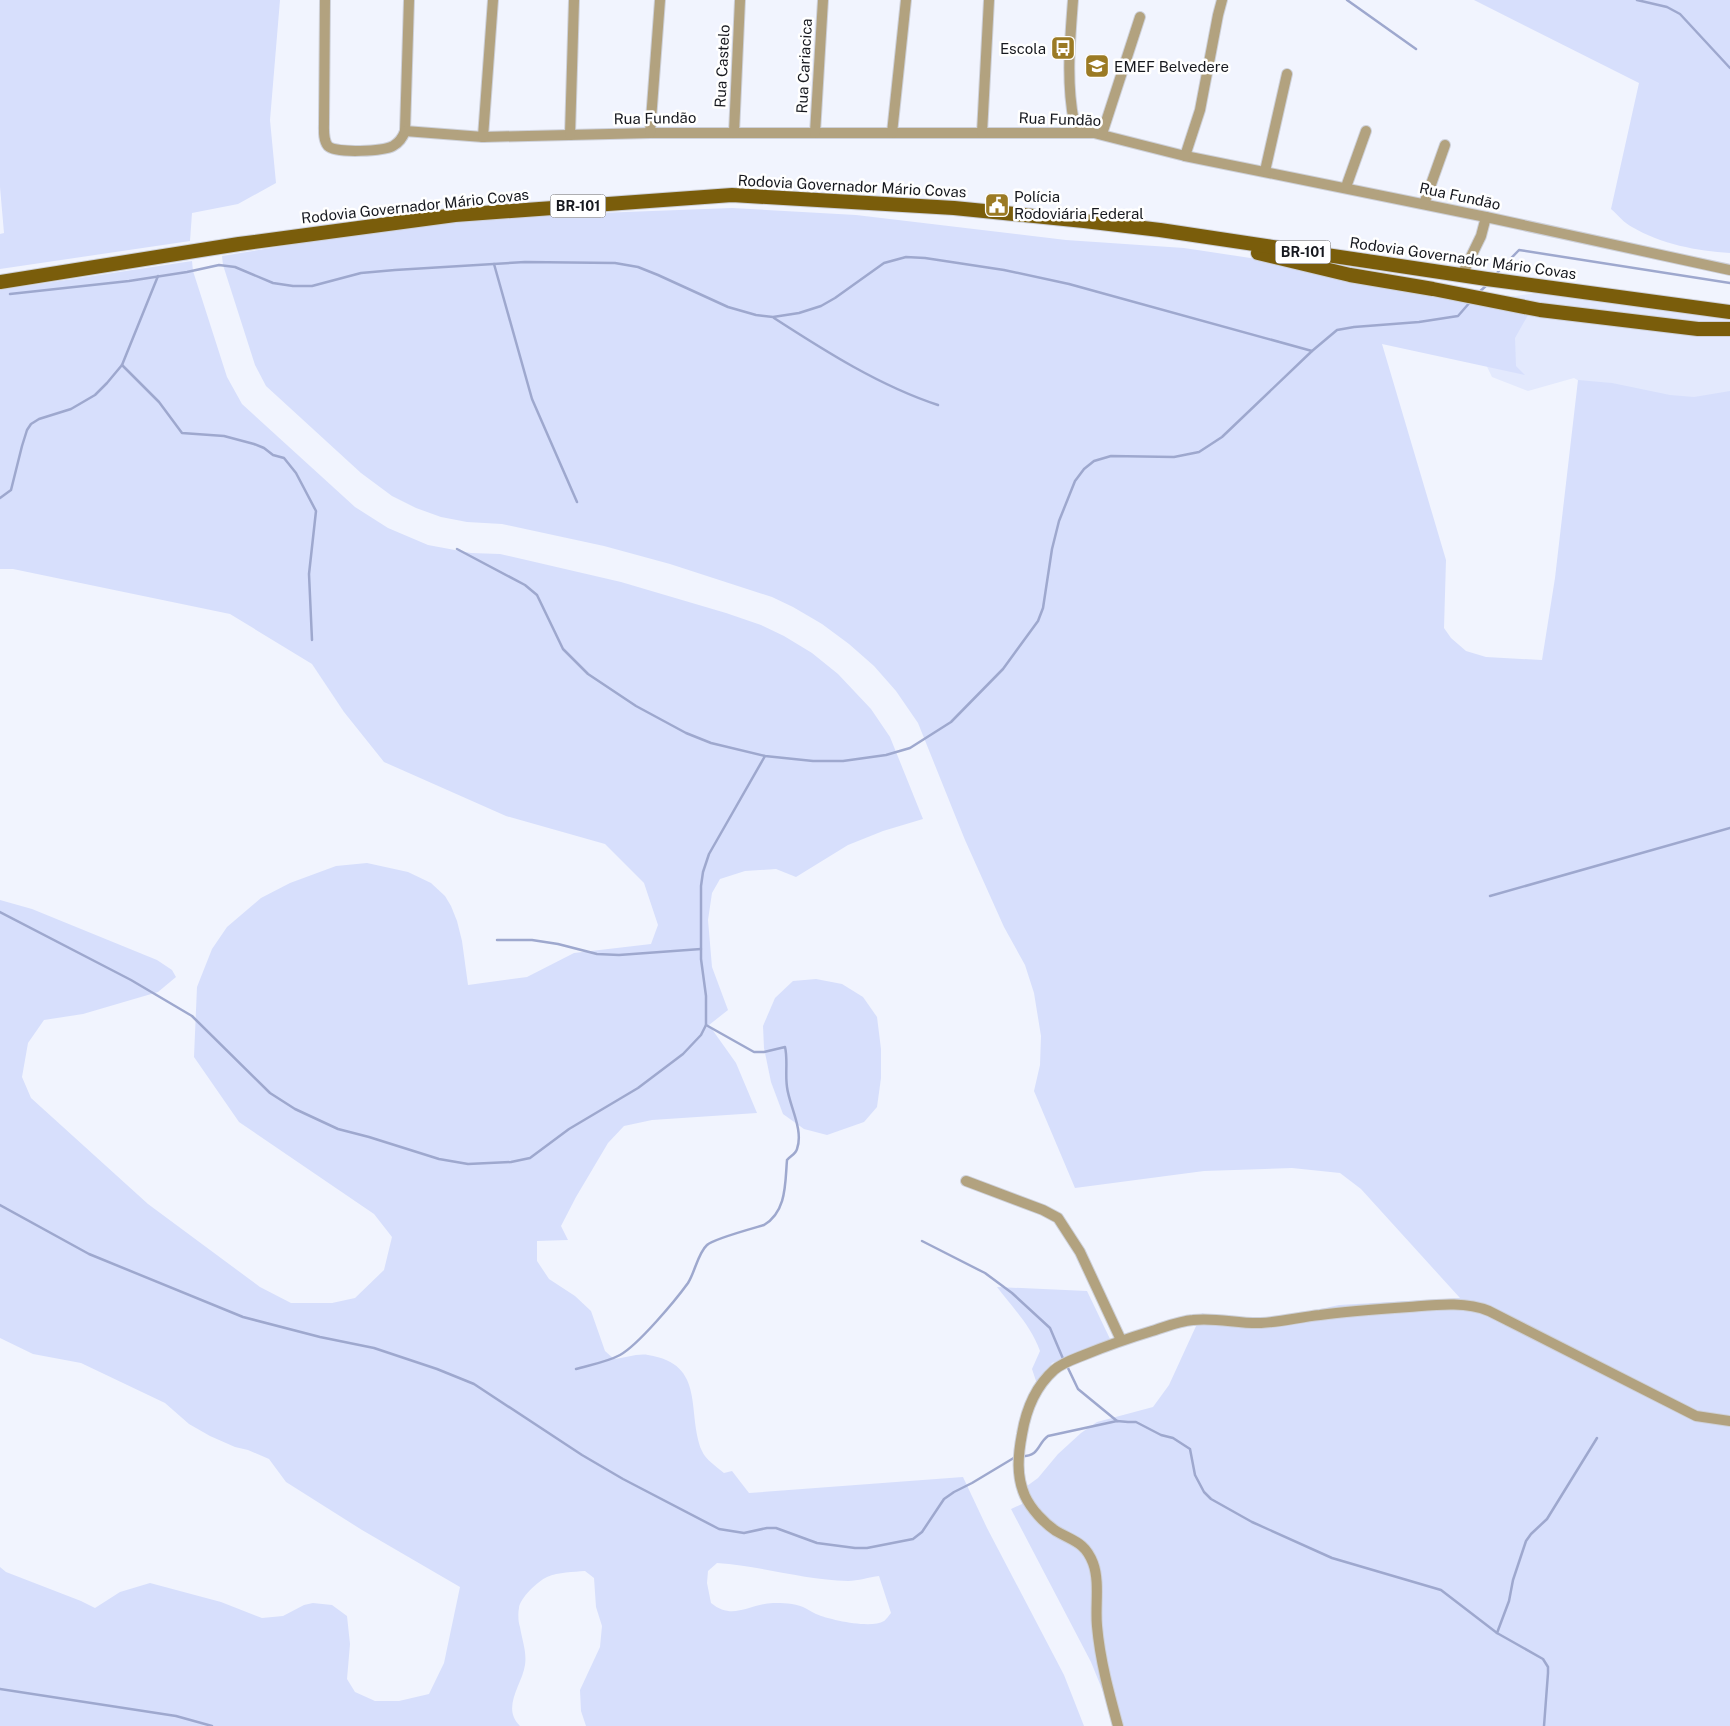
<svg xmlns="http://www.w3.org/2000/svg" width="1730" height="1726" font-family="'Public Sans',sans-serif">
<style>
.built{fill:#e3e9fd}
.green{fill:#d7dffc;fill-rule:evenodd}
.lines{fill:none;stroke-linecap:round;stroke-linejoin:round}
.stream{stroke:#9ea8ce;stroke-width:2.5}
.minor-casing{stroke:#ced1da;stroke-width:12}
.primary-casing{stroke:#ced1da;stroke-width:16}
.minor{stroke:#b2a27f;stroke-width:10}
.primary{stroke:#7a5d0b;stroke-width:14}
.labels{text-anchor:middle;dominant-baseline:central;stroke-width:5;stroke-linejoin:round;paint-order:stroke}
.shield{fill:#fff;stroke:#5c5d62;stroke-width:1}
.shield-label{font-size:14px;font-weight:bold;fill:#16181e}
.poi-label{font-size:15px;fill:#16181e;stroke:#fff;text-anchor:start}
.street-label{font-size:15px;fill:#16181e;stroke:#fff}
</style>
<rect width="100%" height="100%" fill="#f1f4fe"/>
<polygon class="built" points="1536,293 1730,320 1730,421 1613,401 1574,378 1528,391 1492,377 1477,346 1509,297"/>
<g class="green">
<polygon points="0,0 280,0 270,120 276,183 238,204 192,213 190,241 0,269 0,234 4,233 0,187"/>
<path d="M1474 0H1730V253C1697 251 1661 244 1632 227 1624 223 1618 215 1611 209L1639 83Z"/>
<polygon points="732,208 856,215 1066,240 1184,248 1536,301 1515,338 1516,366 1525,375 1382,344 1446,560 1444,628 1451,638 1466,651 1486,657 1542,660 1555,578 1578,380 1612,383 1670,395 1694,397 1730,391 1730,1726 1117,1726 1091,1662 1011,1509 1031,1500 1027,1486 1038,1478 1058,1454 1081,1433 1097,1422 1153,1407 1169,1385 1202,1313 1218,1320 1256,1323 1339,1305 1460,1298 1361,1189 1340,1173 1292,1168 1204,1171 1075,1188 1034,1091 1040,1065 1041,1036 1034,993 1025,965 1004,927 965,840 918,723 896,691 874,666 849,644 822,624 793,607 772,597 670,564 604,546 502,524 467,522 441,517 416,508 392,496 361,473 266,386 255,365 223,265 222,256 424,223 546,215"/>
<path d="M192 261 193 271 227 377 242 404 355 507 388 528 428 545 471 553 500 554 621 582 726 613 761 625 784 636 812 653 838 674 871 709 890 737 923 819 883 831 848 845 796 877 776 869 745 871 720 879 712 893 708 920 712 967 728 1010 709 1025 736 1063 757 1113 652 1120 624 1126 608 1143 576 1197 561 1226 568 1240 537 1241V1261L549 1279 575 1296 591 1311 605 1351 614 1359C624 1358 639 1353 648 1355 707 1364 686 1413 702 1451 705 1459 717 1467 724 1473L732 1471 749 1493 963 1477 987 1528 1064 1675 1084 1726H586L581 1711 580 1690 600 1647 602 1626 596 1607 594 1578 585 1571C573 1572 559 1572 547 1577 538 1581 520 1598 519 1608 518 1613 518 1622 520 1627 522 1640 527 1652 525 1665 522 1685 501 1708 520 1726H0V1567L6 1572 81 1601 95 1608 120 1592 150 1583 221 1602 262 1618 283 1616 304 1605 313 1603 332 1605 347 1616 350 1644 347 1679 355 1692 375 1701H399L429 1694 444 1663 460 1587 362 1530 286 1482 269 1459 248 1450 235 1447 210 1436 189 1424 165 1403 81 1363 33 1354 0 1338V900L32 909 157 960 172 970 176 977 158 992 83 1014 44 1020 28 1043 22 1077 31 1098 148 1204 260 1287 291 1303H332L355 1298 384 1270 392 1237 374 1214 239 1122 194 1057 197 987 212 949 227 927 261 898 290 883 336 866 367 863 408 872 431 883 445 896 451 906 457 921 462 941 468 985 527 977 574 953 651 944 658 925 644 883 605 844 506 816 384 762 344 712 312 664 230 614 13 569H0V290ZM717 1563C761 1566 804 1580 848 1581 858 1581 869 1577 879 1576L891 1613C889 1615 886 1620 884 1621 871 1629 830 1620 816 1614 811 1612 808 1609 803 1607 794 1603 782 1603 773 1603 749 1604 733 1621 711 1603L707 1583 708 1571Z"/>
<polygon points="816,979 842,984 863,997 877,1017 881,1049 881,1078 877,1107 864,1122 827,1135 804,1129 783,1114 771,1082 764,1048 763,1026 775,998 793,981"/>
<path d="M997 1287 1087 1291 1111 1341 1052 1363 1037 1384 1032 1369 1040 1351C1031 1326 1013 1308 997 1287Z"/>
</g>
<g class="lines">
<g class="stream">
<polyline points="1347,0 1416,49"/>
<polyline points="1637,0 1667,7 1680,14 1730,68"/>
<polyline points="494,264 532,399 577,502"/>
<polyline points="1495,275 1519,250 1730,283"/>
<polyline points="1478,293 1487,285"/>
<polyline points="10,294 129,281 187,272 219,265 235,267 273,283 293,286 312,286 361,273 395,270 525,262 615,263 638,267 658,275 728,307 756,315 773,317 799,313 821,306 835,298 884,263 906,257 925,258 1004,270 1069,284 1312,351"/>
<path d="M774 318C825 351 880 386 938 405"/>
<polyline points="122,365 159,402 182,433 224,436 254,444 264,448 273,455 284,458 296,473 316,511 309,574 312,640"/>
<polyline points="0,498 11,490 22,446 27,430 31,424 39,419 71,409 95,395 107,383 122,365 158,276"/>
<polyline points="457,549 525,585 537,595 563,649 588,674 636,706 686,733 711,743 765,756 813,761 843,761 886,755 910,748 951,722 1003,669 1038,621 1043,608 1052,549 1059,521 1075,481 1084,469 1094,461 1111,456 1174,457 1199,452 1222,437 1312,351 1337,330 1354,327 1419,322 1458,316 1471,301"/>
<polyline points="1490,896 1730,828"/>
<polyline points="0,912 131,980 192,1016 270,1093 295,1109 338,1129 369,1137 439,1159 468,1164 511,1162 530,1158 569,1129 638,1088 683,1054 701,1035 706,1025 706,996 701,959 701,886 703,872 709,854 765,756"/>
<polyline points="497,940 532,940 558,944 597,954 619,955 701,949"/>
<polyline points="0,1205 89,1254 243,1317 320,1337 374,1348 437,1369 474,1384 582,1455 623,1479 719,1529 744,1533 767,1528 776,1528 817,1543 855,1548 867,1548 913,1539 922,1532 944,1499 954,1492 972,1483 1017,1456"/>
<polyline points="922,1241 985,1273 1012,1293 1050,1328 1064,1361"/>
<polyline points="1067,1366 1078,1389 1117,1421"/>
<path d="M576 1369C590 1365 607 1362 620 1355 638 1345 675 1301 688 1283 695 1272 698 1253 707 1245 713 1239 754 1228 764 1225 787 1211 785 1183 787 1160 790 1156 796 1154 797 1149 804 1130 789 1105 787 1087 785 1074 788 1059 785 1047L764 1052H754L706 1025"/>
<path d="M1022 1456C1040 1456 1037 1444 1048 1436L1117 1421 1128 1422H1136L1161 1435 1173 1438 1190 1449 1195 1475 1204 1492 1211 1499 1252 1522 1332 1558 1441 1590 1497 1633 1543 1659 1548 1667V1673L1544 1726"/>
<polyline points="1497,1633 1509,1601 1513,1580 1526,1541 1531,1534 1547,1519 1597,1438"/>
<polyline points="0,1689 176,1716 212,1726"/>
</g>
<defs>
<g id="minor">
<path d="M325 0 324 123C324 130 323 140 328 146 336 154 384 151 393 146 400 142 403 137 405 131L409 0"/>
<path d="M1073 0C1070 40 1066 82 1074 122L1093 133"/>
<polyline points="405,131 483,137 650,133 1094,133 1185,156 1486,217 1730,270"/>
<polyline points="650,133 660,0"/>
<polyline points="734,133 740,0"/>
<polyline points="815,133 823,0"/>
<polyline points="892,133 906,0"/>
<polyline points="982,133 989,0"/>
<polyline points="1102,134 1140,17"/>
<polyline points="570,135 574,0"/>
<polyline points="483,137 493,0"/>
<polyline points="1185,156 1200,110 1218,15 1222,0"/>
<polyline points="1265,171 1287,74"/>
<polyline points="1346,187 1366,131"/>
<polyline points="1424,204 1445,145"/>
<polyline points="1462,275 1481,236 1486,217"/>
<polyline points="966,1181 1043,1210 1058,1218 1080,1252 1121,1340"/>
<path d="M1118 1726C1109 1693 1100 1660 1097 1626 1095 1606 1100 1582 1093 1563 1085 1542 1073 1541 1056 1531 1044 1523 1031 1509 1025 1496 1016 1476 1018 1455 1022 1434 1026 1410 1035 1387 1054 1370 1062 1363 1074 1359 1084 1355 1106 1346 1129 1338 1152 1331 1165 1327 1179 1321 1193 1320 1215 1317 1239 1324 1261 1323 1281 1322 1300 1317 1320 1315 1349 1311 1379 1309 1409 1307 1435 1305 1464 1301 1489 1311L1696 1416 1730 1421"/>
</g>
<g id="primary">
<polyline points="1258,253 1350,275 1433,289 1540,310 1698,329 1730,329"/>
<polyline points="0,282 239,244 455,215 732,195 954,208 1084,221 1160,230 1487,279 1730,312"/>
</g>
</defs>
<use href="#minor" class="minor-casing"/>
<use href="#primary" class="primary-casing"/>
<use href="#minor" class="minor"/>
<use href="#primary" class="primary"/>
</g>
<defs>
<symbol id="bus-square" viewBox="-11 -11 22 22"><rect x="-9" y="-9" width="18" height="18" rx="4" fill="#9b7a24" stroke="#fff"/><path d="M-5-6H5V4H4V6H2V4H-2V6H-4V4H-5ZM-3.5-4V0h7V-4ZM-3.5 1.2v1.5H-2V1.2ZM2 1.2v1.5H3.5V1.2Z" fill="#fff"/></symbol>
<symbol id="school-square" viewBox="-11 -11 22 22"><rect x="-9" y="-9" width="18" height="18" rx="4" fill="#9b7a24" stroke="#fff"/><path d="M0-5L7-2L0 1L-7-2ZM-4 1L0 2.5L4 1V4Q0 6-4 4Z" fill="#fff"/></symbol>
<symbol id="civic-square" viewBox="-11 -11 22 22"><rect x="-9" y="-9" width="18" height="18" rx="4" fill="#9b7a24" stroke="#fff"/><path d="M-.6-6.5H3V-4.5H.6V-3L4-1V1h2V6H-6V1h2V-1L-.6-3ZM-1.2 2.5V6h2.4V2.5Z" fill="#fff"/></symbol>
</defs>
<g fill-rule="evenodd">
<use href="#bus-square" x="1049" y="34" width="28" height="28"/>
<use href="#school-square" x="1083" y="52" width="28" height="28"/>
<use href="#civic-square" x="983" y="191" width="28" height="28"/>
</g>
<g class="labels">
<g class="shield">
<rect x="550.5" y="194.5" width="55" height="23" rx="4"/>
<rect x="1275.5" y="240.5" width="55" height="23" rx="4"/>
</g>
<g class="shield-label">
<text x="578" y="206">BR-101</text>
<text x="1303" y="252">BR-101</text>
</g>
<g class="poi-label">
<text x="1046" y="48" text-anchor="end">Escola</text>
<text x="1114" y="66">EMEF Belvedere</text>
<text x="1014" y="196">Polícia<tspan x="1014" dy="17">Rodoviária Federal</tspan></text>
</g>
<g class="street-label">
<text transform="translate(722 66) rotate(-87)">Rua Castelo</text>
<text transform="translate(804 66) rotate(-87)">Rua Cariacica</text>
<text transform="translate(655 118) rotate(-1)">Rua Fundão</text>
<text transform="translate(1060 119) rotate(2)">Rua Fundão</text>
<text transform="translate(852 186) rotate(3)">Rodovia Governador Mário Covas</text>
<text transform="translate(1460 196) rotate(12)">Rua Fundão</text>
<text transform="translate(415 206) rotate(-6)">Rodovia Governador Mário Covas</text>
<text transform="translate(1463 258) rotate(8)">Rodovia Governador Mário Covas</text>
</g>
</g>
</svg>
